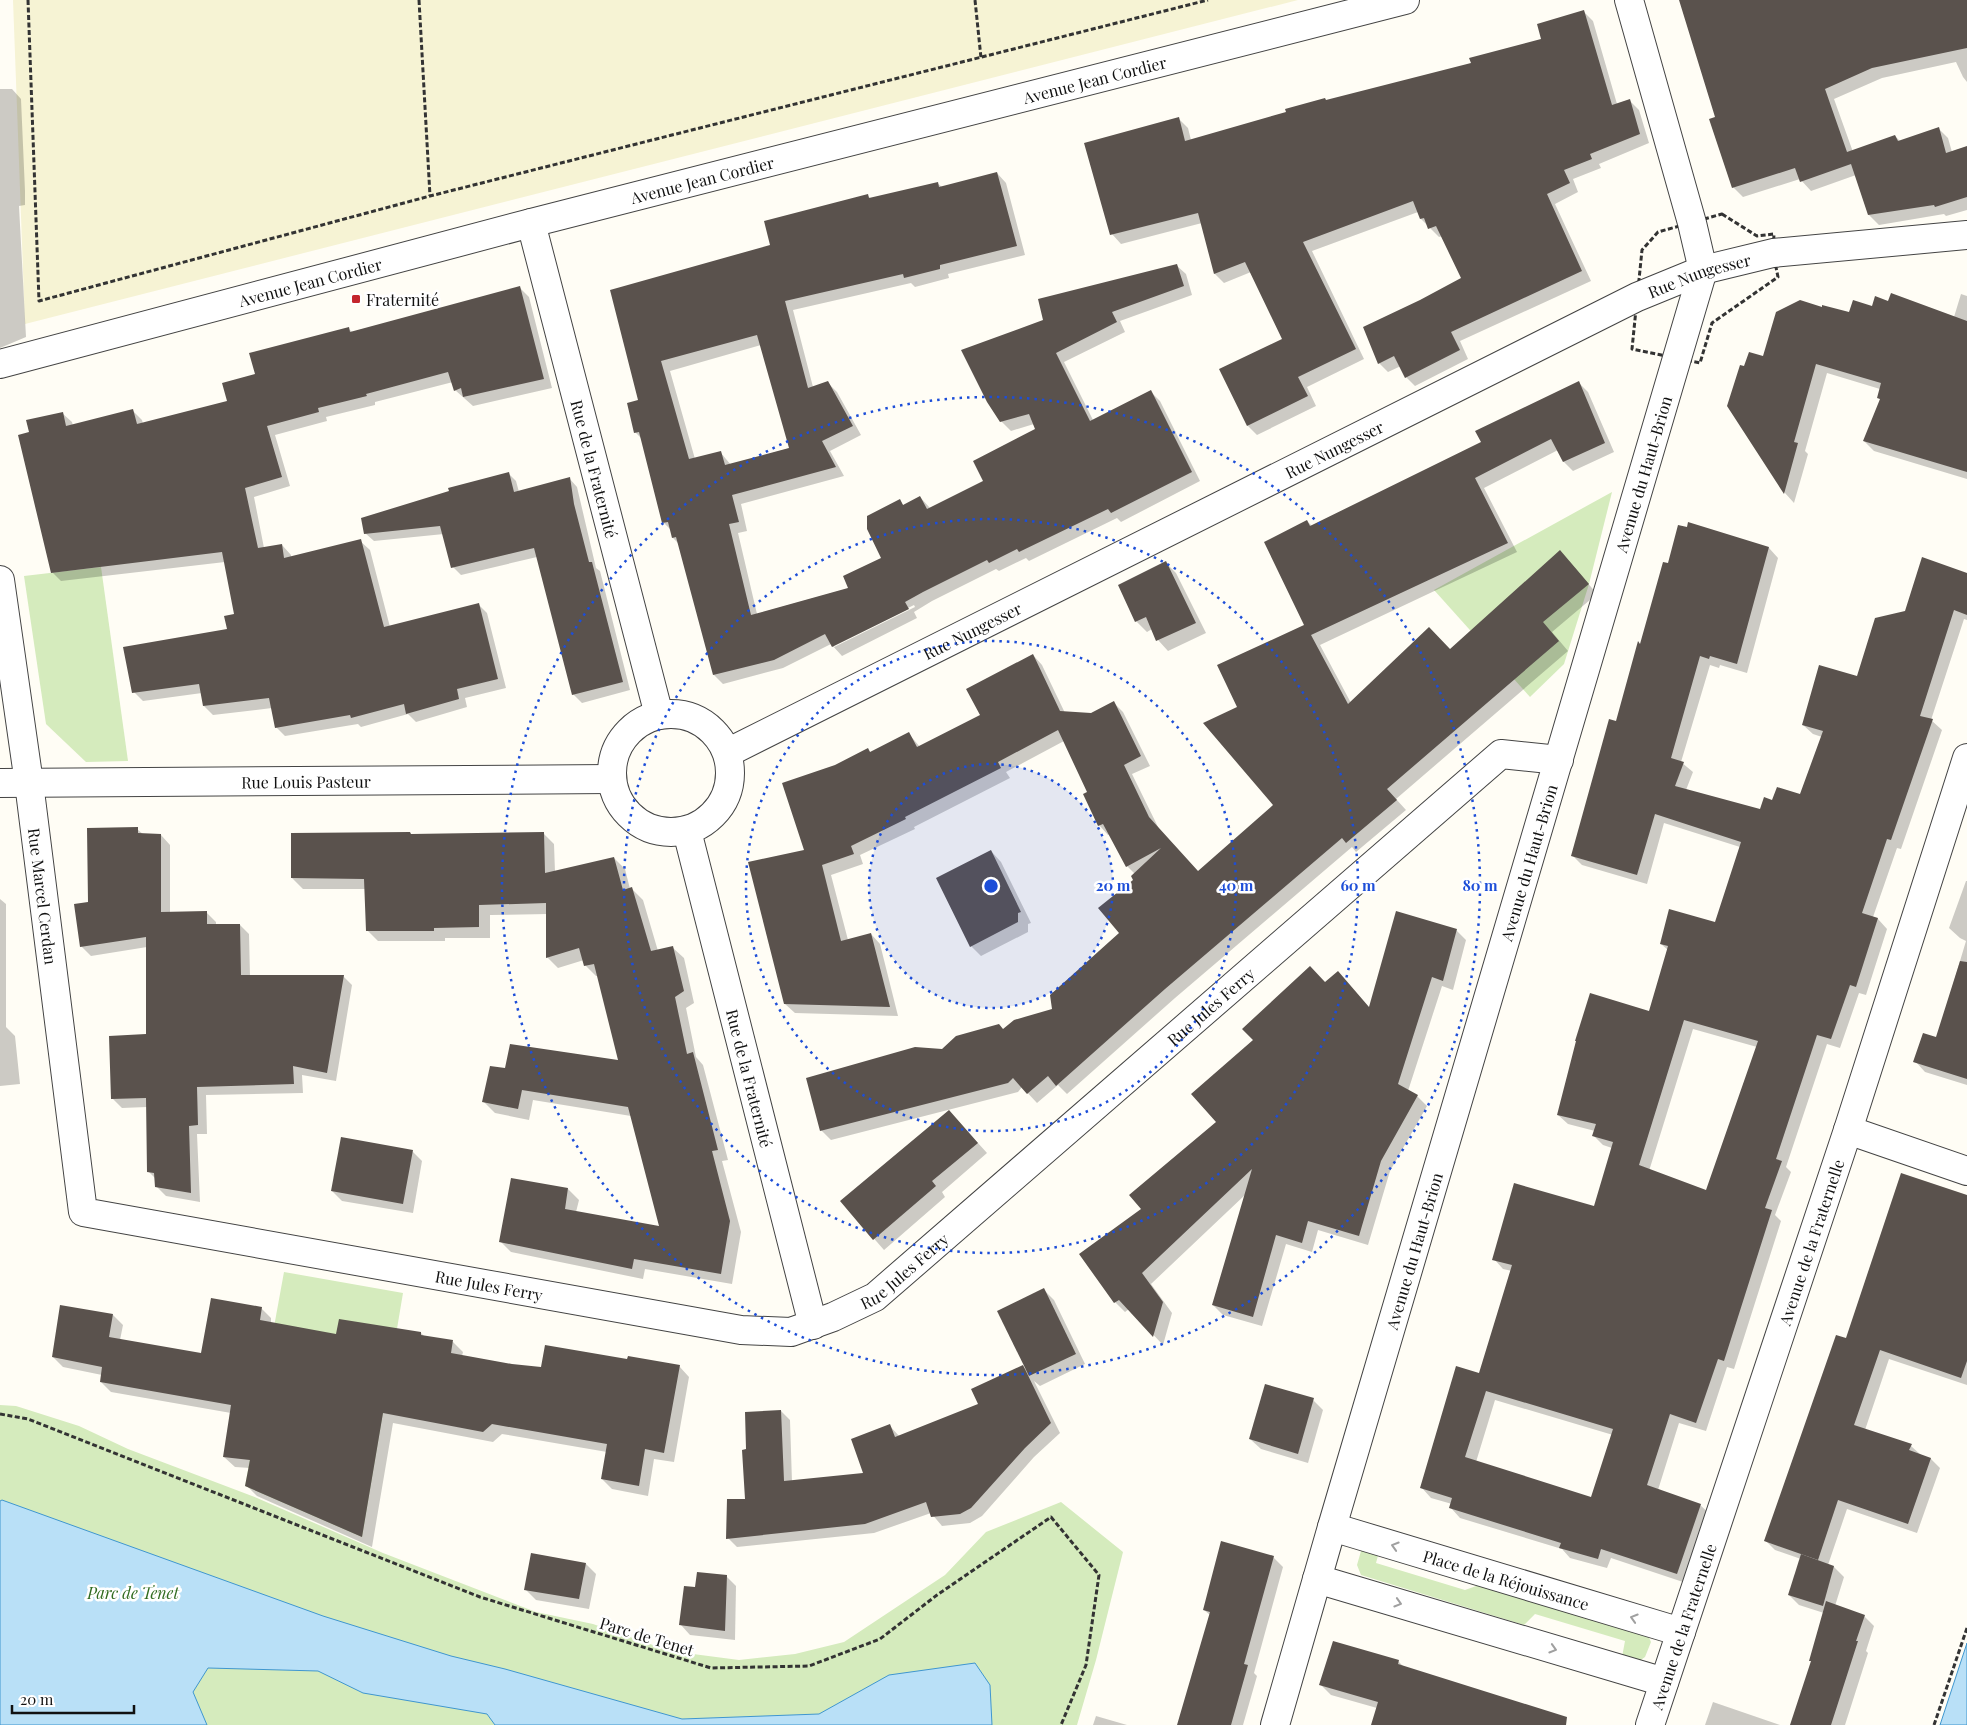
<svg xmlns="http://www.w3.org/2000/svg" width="1967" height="1725" font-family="'Playfair Display',serif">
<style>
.farmland{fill:#f6f3d4}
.green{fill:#d5ebbd}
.water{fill:#b9e0f7;stroke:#3f96cf}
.shadow{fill:#0003;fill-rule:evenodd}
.building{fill:#5a524d;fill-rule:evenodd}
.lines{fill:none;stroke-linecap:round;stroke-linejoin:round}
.minor-casing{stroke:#444;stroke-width:30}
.path{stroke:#333;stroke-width:3;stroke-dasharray:5 2.5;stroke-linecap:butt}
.minor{stroke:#fff;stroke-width:28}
.oneway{stroke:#a0a0a0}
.ring{fill:none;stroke:#1d4ed8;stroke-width:2.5;stroke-dasharray:2.5 5}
.poi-dot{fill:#c4262e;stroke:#fff;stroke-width:2}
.labels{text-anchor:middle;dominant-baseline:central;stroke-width:5;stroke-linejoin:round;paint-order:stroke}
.street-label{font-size:16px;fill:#111;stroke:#fff}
.poi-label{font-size:16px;fill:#111;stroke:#fff;text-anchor:start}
.park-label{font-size:16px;font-style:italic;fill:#2f6b1f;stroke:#fff}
.centre{fill:#1d4ed8;stroke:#fff;stroke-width:2.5}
.ring-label{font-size:15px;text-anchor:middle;font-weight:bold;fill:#1d4ed8;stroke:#fff;stroke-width:5;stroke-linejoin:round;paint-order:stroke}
</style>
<rect width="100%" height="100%" fill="#fffdf5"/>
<polygon class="farmland" points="13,0 1298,0 25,324"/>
<g class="green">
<polygon points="1612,492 1589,584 1564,664 1530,697 1434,590"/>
<polygon points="101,567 128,761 86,762 46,724 24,576"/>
<polygon points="284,1272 403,1293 362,1537 245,1486"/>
<polygon points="0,1405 16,1406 79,1426 128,1449 257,1498 383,1553 536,1612 593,1624 670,1651 739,1660 795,1654 844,1642 945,1575 986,1532 1061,1502 1123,1552 1096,1660 1077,1725 0,1725"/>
<polygon points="1368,1547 1379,1552 1376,1563 1465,1590 1482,1584 1646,1631 1651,1642 1645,1657 1638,1662 1622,1657 1625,1641 1535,1614 1524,1625 1361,1575 1357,1565 1361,1551"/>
</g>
<g class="water">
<polygon points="2,1500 323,1616 451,1656 505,1669 682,1719 819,1714 889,1675 975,1663 990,1685 992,1725 495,1725 487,1714 363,1693 318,1671 208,1668 193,1692 207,1725 0,1725 0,1501"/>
<polygon points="1967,1643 1967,1725 1940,1725"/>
</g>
<g class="shadow">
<polygon points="1680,0 1967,0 1967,82 1963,77 1956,62 1882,78 1834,99 1853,152 1895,136 1901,142 1938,128 1948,138 1952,152 1967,147 1967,210 1946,216 1944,214 1879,225 1869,215 1856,175 1811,191 1800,179 1743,197 1733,187 1717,118"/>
<polygon points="1584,12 1593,21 1617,104 1630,101 1639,110 1649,143 1599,164 1601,168 1573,179 1578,192 1555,204 1591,281 1460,341 1468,359 1415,386 1406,377 1401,366 1388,372 1379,363 1420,301 1463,279 1443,236 1439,237 1421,219 1418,212 1312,251 1364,359 1307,387 1316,406 1257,435 1248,426 1284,339 1251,272 1224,283 1215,274 1202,223 1121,244 1112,234 1178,118 1188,128 1191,140 1327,101 1473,64 1543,40"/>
<polygon points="0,89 12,89 21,99 25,191 25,205 19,206 26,337 0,348"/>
<path d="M997 173 1006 183 1025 255 948 274 949 278 915 287 911 283 793 310 813 387 828 383 837 392 861 435 830 451 844 476 741 504 747 531 738 533 757 614 850 588 882 558 900 501 904 506 920 497 930 508 985 482 1036 430 1034 424 1011 431 1001 421 1045 320 1176 265 1186 274 1192 295 1120 321 1125 332 1064 362 1093 420 1151 392 1160 401 1200 481 1121 522 1117 518 1029 561 1026 558 999 571 996 569 932 601 914 612 917 618 842 656 831 644 783 668 723 684 714 675 679 544 673 538 672 531 663 522 642 439 635 432 639 401 612 291 771 246 867 195 871 199 937 183 942 187ZM761 345 790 448 731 465 721 453 695 459 670 371ZM914 605 915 607 834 647V645Z"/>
<polygon points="520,288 529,297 552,388 473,406 455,390 453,382 375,402 375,405 326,417 327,421 275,435 290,486 254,497 264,548 282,545 291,555 291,558 360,541 370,550 390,627 478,604 487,613 506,688 465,698 467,707 416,722 408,714 361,727 358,724 285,736 276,727 272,708 213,715 204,706 202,693 143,701 134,692 228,630 236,615 225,562 61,581 52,572 30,433 62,413 72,422 73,426 133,411 142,420 143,424 229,402 257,375 348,328 352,332"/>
<polygon points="1961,294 1967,296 1967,479 1874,451 1864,441 1881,400 1878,397 1880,389 1827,373 1805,451 1808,454 1794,503 1785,493 1729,406 1745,367 1764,357 1823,309 1850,313 1873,308 1954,317"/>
<polygon points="1579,383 1588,392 1614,452 1573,471 1564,462 1558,450 1484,488 1517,552 1320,645 1351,703 1450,650 1569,561 1597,594 1552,632 1568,651 1396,799 1406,810 1356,852 1352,847 1175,998 1067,1094 1058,1085 1037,1103 1022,1087 1018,1092 831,1140 821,1130 943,1050 1004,1031 1053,1010 1120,933 1135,874 1127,866 1110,834 1108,835 1099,825 1089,793 1064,741 1006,772 1010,778 914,827 915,829 860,855 863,864 831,875 848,940 871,934 880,944 898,1016 795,1013 785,1004 806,850 836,766 867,749 871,753 909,734 920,747 982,716 1033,655 1042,665 1065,713 1091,715 1114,703 1123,712 1150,766 1132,774 1159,829 1198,872 1275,805 1238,707 1306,625 1307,521 1312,526 1483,442"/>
<polygon points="508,473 516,481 519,492 569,478 577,487 596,568 600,571 630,690 582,703 573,694 537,557 461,575 453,567 444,534 374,541 365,533"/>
<path d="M1689 524 1769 548 1778 558 1747 673 1720 665 1719 668 1710 665 1681 762 1693 772 1686 790 1761 811 1773 802 1800 796 1822 737 1813 734 1803 725 1858 678 1906 612 1967 574V620L1964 619 1931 720 1942 730 1901 849 1897 848 1873 917 1878 919 1887 929 1866 995 1859 993 1840 1048 1827 1044 1786 1167 1791 1172 1775 1215 1781 1221 1734 1369 1727 1367 1706 1431 1679 1423 1658 1490 1700 1505 1710 1514 1686 1583 1611 1558 1607 1568 1570 1558 1562 1549 1460 1518 1451 1508 1452 1504 1431 1498 1422 1488 1480 1374 1512 1271 1503 1269 1494 1259 1595 1208 1612 1148 1603 1145 1593 1135 1595 1131 1568 1124 1558 1115 1650 1012 1668 950 1661 944 1716 923 1740 847 1664 823 1647 884 1582 865 1573 856 1669 565ZM1693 1029 1757 1047 1707 1192 1649 1171ZM1495 1400 1613 1435 1592 1499 1476 1462Z"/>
<polygon points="1166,563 1176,573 1206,633 1168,651 1158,640 1152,629 1147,632 1136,621 1120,586"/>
<polygon points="137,829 144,835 161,835 170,845 170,913 206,912 216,922 216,925 240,925 249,934 250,976 343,976 352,985 336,1081 302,1075 303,1093 206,1095 207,1134 197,1134 200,1202 166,1196 157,1187 156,1179 149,1172 147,1107 122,1108 112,1098 147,1035 147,947 91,956 81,946 90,903"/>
<polygon points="292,834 544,834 554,844 555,872 614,858 625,869 630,889 632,889 643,900 658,951 673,948 684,958 694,1003 686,1008 696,1057 703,1065 728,1160 722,1161 741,1232 732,1284 645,1269 643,1279 511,1252 500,1241 568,1189 579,1200 576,1212 661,1228 631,1116 533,1100 529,1120 495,1113 484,1102 506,1069 619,1062 598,976 596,976 585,965 584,960 558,968 547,957 548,914 490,915 490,938 445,938 445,941 378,941 367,930 366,889 303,889 292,878"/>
<polygon points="991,851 1001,862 1031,923 1028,924 1028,932 981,956 971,946"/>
<polygon points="1966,881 1967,881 1967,1085 1925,1072 1915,1061 1937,1038 1966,941 1960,938 1949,928"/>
<polygon points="0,899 6,904 6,1027 15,1036 20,1084 0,1086"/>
<polygon points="1456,930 1466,940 1453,990 1442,986 1408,1091 1417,1096 1427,1106 1390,1171 1368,1245 1318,1230 1312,1252 1286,1244 1262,1326 1223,1315 1213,1305 1246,1194 1151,1284 1172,1313 1163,1345 1129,1309 1125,1312 1115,1302 1081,1255 1143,1209 1218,1122 1326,984 1370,1008"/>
<polygon points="959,1122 987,1153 942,1192 945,1197 884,1250 842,1202"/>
<polygon points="412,1151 422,1161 413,1213 342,1201 332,1191"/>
<polygon points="1967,1212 1967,1385 1889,1359 1865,1430 1911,1446 1921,1455 1931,1459 1940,1468 1917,1533 1847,1509 1828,1565 1834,1567 1844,1577 1835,1606 1864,1616 1874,1626 1866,1651 1868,1653 1845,1725 1791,1725 1812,1662 1810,1660 1824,1613 1799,1605 1789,1595 1801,1559 1775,1550 1766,1541 1847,1340"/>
<polygon points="1043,1289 1054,1300 1085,1364 1040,1386 1034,1381 1060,1433 1034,1457 982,1516 970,1523 942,1526 931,1513 874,1533 737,1547 728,1538 746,1500 748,1450 781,1411 790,1420 792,1482 864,1474 889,1425 900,1437 980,1404 1022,1366 1027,1370"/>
<polygon points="261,1308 271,1318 271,1324 337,1336 421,1333 424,1336 453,1342 463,1352 462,1356 512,1365 542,1369 628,1361 679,1366 689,1377 674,1462 654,1459 648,1496 612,1489 602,1479 607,1452 502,1434 493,1442 393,1423 372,1547 257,1496 247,1486 250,1468 235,1467 224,1457 231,1413 111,1392 101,1382 102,1375 63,1367 53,1357 113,1315 123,1325 120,1340 202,1354"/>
<polygon points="1313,1400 1323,1410 1308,1463 1261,1449 1250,1439"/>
<polygon points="1273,1557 1283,1567 1254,1673 1257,1676 1243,1725 1179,1725 1210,1615 1204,1610"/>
<polygon points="586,1564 596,1574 589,1609 536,1600 525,1589"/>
<polygon points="726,1576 736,1586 735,1640 690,1635 681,1625 697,1588"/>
<polygon points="1398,1661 1404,1667 1537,1725 1373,1725 1377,1708 1331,1695 1321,1685"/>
<polygon points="1713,1702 1780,1725 1705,1725"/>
<polygon points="1096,1716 1127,1725 1093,1725"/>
</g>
<g class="building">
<polygon points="1679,0 1967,0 1967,48 1872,68 1825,89 1847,152 1895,135 1898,141 1939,127 1946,153 1967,146 1967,197 1935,207 1934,205 1868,215 1851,164 1800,182 1795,168 1732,188 1709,119 1715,117"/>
<polygon points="1584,10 1612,105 1630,99 1640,134 1590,154 1592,159 1564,170 1570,183 1547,194 1582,271 1451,332 1460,350 1405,378 1394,356 1378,364 1363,327 1420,300 1461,278 1436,226 1428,229 1424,218 1420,219 1413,201 1303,242 1356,349 1298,377 1308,396 1247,426 1219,369 1282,339 1245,262 1214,274 1198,213 1110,235 1084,143 1179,117 1185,141 1286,112 1285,109 1325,98 1326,100 1471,63 1469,58 1541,39 1537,24"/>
<path d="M997 172 1017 246 940 265V269L904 278 903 274 785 301 808 388 828 381 853 426 822 441 836 467 732 495 739 522 729 524 751 615 848 588 843 576 881 558 867 529V516L900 499 903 505 920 496 927 509 983 481 973 461 1035 429 1029 414 1000 422 987 402 961 350 1043 320 1038 299 1177 264 1184 286 1112 312 1117 322 1056 353 1090 421 1151 390 1192 472 1111 513 1108 509 1019 552 1017 549 989 563 987 560 923 592 905 602 909 609 832 647 825 634 774 660 713 675 676 537 672 538 668 522 662 523 639 432 634 433 627 403 638 400 610 290 770 245 764 221 868 194 869 198 938 182 939 187ZM757 335 789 448 725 465 721 451 689 459 661 361Z"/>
<polygon points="520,286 544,379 463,397 461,388 454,391 448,372 366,394 367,396 318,408 319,412 267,426 282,477 245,488 258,548 282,544 284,558 361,539 384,627 479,603 498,679 457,689 459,699 406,714 404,704 351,718 350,715 275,728 269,698 203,706 199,684 132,693 123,647 227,629 224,616 234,614 222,552 51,573 18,435 29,432 26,420 63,412 66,426 133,409 137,424 227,401 222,383 255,374 249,353 349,327 350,332"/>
<polygon points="1891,293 1967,321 1967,472 1863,441 1880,399 1877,398 1881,383 1816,364 1794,442 1798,443 1784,494 1727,406 1740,365 1744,366 1749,352 1763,356 1776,312 1800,300 1822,307 1822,305 1849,312 1853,300 1872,306 1875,296 1888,301"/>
<polygon points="1579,381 1605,443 1563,462 1551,439 1475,478 1508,543 1311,635 1348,704 1429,627 1450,649 1560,550 1589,584 1543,622 1559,641 1387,789 1397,800 1346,843 1342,838 1165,989 1056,1086 1048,1076 1027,1094 1013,1078 1008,1083 820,1131 806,1078 915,1047 942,1049 956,1036 999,1024 1003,1029 1014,1020 1052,1009 1050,995 1119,933 1098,908 1133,880 1131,876 1161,848 1126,867 1103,824 1098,826 1083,794 1087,792 1058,730 998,762 1001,768 905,817 906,819 851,846 854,854 822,865 841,941 871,933 890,1007 784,1004 748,862 804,850 782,783 835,765 868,748 870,752 909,732 917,747 980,715 966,689 1033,654 1060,711 1091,713 1114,701 1141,756 1124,765 1149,817 1198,871 1273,805 1203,723 1237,707 1217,665 1304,625 1264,542 1307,520 1310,526 1481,442 1475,431"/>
<polygon points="509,472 514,492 570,477 574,504 589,562 592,562 623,682 572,695 534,548 451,568 440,526 364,534 361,518 449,491 448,488"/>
<path d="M1688 522 1769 547 1737 664 1710 656 1709 659 1700 656 1671 758 1684 762 1675 786 1760 809 1764 797 1772 800 1777 787 1800 794 1823 731 1802 725 1819 665 1857 676 1875 618 1905 611 1922 557 1967 573V615L1954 610 1920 716 1933 719 1891 840 1887 839 1862 913 1878 918 1856 987 1850 985 1831 1039 1817 1035 1776 1159 1782 1161 1765 1208 1772 1210 1724 1361 1718 1359 1696 1423 1670 1414 1647 1485 1701 1504 1677 1574 1601 1549 1598 1559 1559 1548 1561 1543 1449 1508 1452 1498 1420 1488 1456 1366 1479 1373 1512 1265 1492 1260 1514 1183 1594 1206 1613 1142 1592 1136 1596 1124 1557 1115 1576 1041H1575L1590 993 1649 1011 1668 946 1660 944 1669 909 1715 922 1741 842 1655 814 1637 875 1571 856 1609 719 1616 721 1638 641 1640 644 1663 562 1668 563 1678 525 1687 527ZM1684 1020 1758 1041 1706 1190 1639 1165ZM1486 1391 1613 1429 1591 1497 1465 1457Z"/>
<polygon points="1166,561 1196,623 1156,641 1146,617 1135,622 1118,585"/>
<polygon points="138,827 138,833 161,834 161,912 207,911 207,924 240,924 241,975 344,975 327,1073 293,1066 294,1084 197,1087 198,1125 189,1126 191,1193 155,1187 154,1173 147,1172 146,1098 111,1099 109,1036 146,1034 146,937 80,947 74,904 88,902 87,828"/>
<polygon points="410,832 411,834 544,832 545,873 614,857 623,890 632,887 651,951 673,946 684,991 675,997 687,1054 693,1052 718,1150 712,1151 730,1221 721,1274 634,1259 632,1269 499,1242 511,1178 568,1188 565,1209 659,1226 628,1107 522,1090 518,1109 482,1102 490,1066 505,1068 510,1044 618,1060 594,964 584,966 579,948 546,958 546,903 479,905 479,927 434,928 434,931 366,931 364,879 291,878 291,833"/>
<polygon points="991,850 1021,912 1018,913 1018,922 970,947 936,878"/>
<polygon points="1396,911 1457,929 1443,981 1432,977 1398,1084 1418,1095 1381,1161 1359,1236 1308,1221 1302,1243 1276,1235 1253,1317 1212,1305 1252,1169 1142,1273 1163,1302 1153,1337 1119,1300 1114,1303 1079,1254 1141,1209 1129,1195 1216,1122 1191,1094 1253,1040 1242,1029 1310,966 1325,982 1338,971 1369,1007"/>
<polygon points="1960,961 1967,962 1967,1079 1913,1062 1923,1033 1936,1037"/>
<polygon points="949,1110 978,1143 932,1181 936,1186 873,1240 840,1201"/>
<polygon points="341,1137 413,1150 403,1204 331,1191"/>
<polygon points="1901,1173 1967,1195 1967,1361 1961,1378 1880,1350 1854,1425 1912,1444 1909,1450 1931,1458 1908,1524 1838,1500 1818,1560 1764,1541 1836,1335 1846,1338"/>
<polygon points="1044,1288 1076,1354 1029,1376 997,1311"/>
<polygon points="211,1298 262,1307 260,1320 336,1334 339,1319 421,1332 421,1335 453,1340 451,1353 512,1364 541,1367 545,1345 627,1359 628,1356 680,1365 664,1453 645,1449 639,1486 601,1479 607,1444 492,1424 483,1432 383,1413 362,1537 245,1486 250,1460 223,1457 231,1405 100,1382 102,1367 52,1357 60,1305 113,1314 109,1337 201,1353"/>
<polygon points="1023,1365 1051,1423 1025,1448 971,1508 960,1514 931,1517 926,1502 865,1524 726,1539 727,1499 745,1499 742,1450 746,1449 745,1412 781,1410 784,1481 863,1473 851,1439 890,1424 895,1437 978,1404 971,1389"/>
<polygon points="1265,1384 1314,1398 1298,1454 1249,1439"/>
<polygon points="1221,1541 1274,1556 1244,1664 1248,1665 1231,1725 1177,1725 1210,1612 1203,1610"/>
<polygon points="531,1553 586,1563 579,1599 524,1590"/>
<polygon points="1801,1554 1834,1566 1823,1606 1788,1595"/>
<polygon points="697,1572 727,1575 725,1631 679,1625 684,1586 695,1587"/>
<polygon points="1826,1601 1865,1615 1856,1641 1858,1641 1831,1725 1790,1725 1811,1661 1809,1661"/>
<polygon points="1333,1641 1399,1660 1398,1664 1567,1717 1566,1725 1371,1725 1378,1702 1319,1685"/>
</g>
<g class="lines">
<defs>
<g id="minor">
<path id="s1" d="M531 223 659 715"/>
<path id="s2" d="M0 364 531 223 1405 0"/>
<path id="s3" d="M0 580 29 783 83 1212 741 1330 791 1332 833 1317 875 1297 1501 754 1559 760"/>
<circle cx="671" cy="773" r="59"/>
<path id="s4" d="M727 753 1637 297 1703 270 1773 253 1967 235"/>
<path id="s5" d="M0 783 612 779"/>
<path id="s6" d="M687 831 813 1325"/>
<polyline points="1848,1130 1967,1171"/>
<path id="s7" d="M1332 1527 1681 1632"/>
<polyline points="1317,1579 1664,1682"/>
<path id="s8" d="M1275 1725 1332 1527 1703 270 1692 223 1629 0"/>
<path id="s9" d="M1650 1725 1848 1130 1967 758"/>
</g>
</defs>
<use href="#minor" class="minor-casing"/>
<g class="path">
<polyline points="28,0 39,301 430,196 1208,0"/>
<polyline points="419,0 430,196"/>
<polyline points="975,0 981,58"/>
<polygon points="1722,214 1757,236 1774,234 1773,253 1778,277 1712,323 1700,363 1632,349 1642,250 1658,232"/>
<polyline points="0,1414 28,1419 480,1597 711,1668 809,1666 880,1639 937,1595 1051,1517 1099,1575 1086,1665 1061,1725"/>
<polyline points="1934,1725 1967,1628"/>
</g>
<use href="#minor" class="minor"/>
</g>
<defs><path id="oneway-chevron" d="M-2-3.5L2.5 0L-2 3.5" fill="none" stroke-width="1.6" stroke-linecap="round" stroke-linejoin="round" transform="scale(1.25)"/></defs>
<g class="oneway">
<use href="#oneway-chevron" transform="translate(1395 1546) rotate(-163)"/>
<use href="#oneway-chevron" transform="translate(1398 1603) rotate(17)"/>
<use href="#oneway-chevron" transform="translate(1634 1618) rotate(-163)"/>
<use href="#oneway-chevron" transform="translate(1553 1649) rotate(17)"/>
</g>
<circle cx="991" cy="886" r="122" fill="#1d4ed8" fill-opacity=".12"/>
<g class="ring">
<circle cx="991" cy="886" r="122"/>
<circle cx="991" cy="886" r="245"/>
<circle cx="991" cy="886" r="367"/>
<circle cx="991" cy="886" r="489"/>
</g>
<rect class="poi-dot" x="351" y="294" width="10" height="10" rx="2.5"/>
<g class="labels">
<g class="street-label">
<text stroke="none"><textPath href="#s2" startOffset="1131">Avenue Jean Cordier</textPath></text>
<text stroke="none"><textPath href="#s2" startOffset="726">Avenue Jean Cordier</textPath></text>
<text stroke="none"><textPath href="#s4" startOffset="1084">Rue Nungesser</textPath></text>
<text stroke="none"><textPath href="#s2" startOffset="321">Avenue Jean Cordier</textPath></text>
<text stroke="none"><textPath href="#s4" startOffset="679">Rue Nungesser</textPath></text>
<text stroke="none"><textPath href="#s1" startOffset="254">Rue de la Fraternité</textPath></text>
<text stroke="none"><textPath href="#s8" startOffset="1304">Avenue du Haut-Brion</textPath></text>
<text stroke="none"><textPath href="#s4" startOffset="274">Rue Nungesser</textPath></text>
<text stroke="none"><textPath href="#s5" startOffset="306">Rue Louis Pasteur</textPath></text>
<text stroke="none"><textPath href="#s8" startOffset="899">Avenue du Haut-Brion</textPath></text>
<text stroke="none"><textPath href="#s3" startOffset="319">Rue Marcel Cerdan</textPath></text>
<text stroke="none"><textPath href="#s3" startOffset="1891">Rue Jules Ferry</textPath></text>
<text stroke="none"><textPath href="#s6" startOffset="255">Rue de la Fraternité</textPath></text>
<text stroke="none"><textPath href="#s9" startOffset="509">Avenue de la Fraternelle</textPath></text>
<text stroke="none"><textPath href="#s8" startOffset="494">Avenue du Haut-Brion</textPath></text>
<text stroke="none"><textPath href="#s3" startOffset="1486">Rue Jules Ferry</textPath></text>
<text stroke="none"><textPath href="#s3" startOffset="1050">Rue Jules Ferry</textPath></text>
<text stroke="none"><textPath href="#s7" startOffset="182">Place de la Réjouissance</textPath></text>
<text stroke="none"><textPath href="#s9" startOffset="104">Avenue de la Fraternelle</textPath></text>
<text transform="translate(647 1636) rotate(17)">Parc de Tenet</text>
</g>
<g class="poi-label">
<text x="366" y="299">Fraternité</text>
</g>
<g class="park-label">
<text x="133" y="1592">Parc de Tenet</text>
</g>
</g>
<circle cx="991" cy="886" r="8" class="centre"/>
<g class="ring-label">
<text x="1113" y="891">20 m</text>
<text x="1236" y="891">40 m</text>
<text x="1358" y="891">60 m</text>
<text x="1480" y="891">80 m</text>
</g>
<path d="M12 1705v8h122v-8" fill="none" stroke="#111111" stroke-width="2.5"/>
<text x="20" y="1705" font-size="15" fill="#111111" stroke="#ffffff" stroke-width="4" paint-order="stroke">20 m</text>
</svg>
